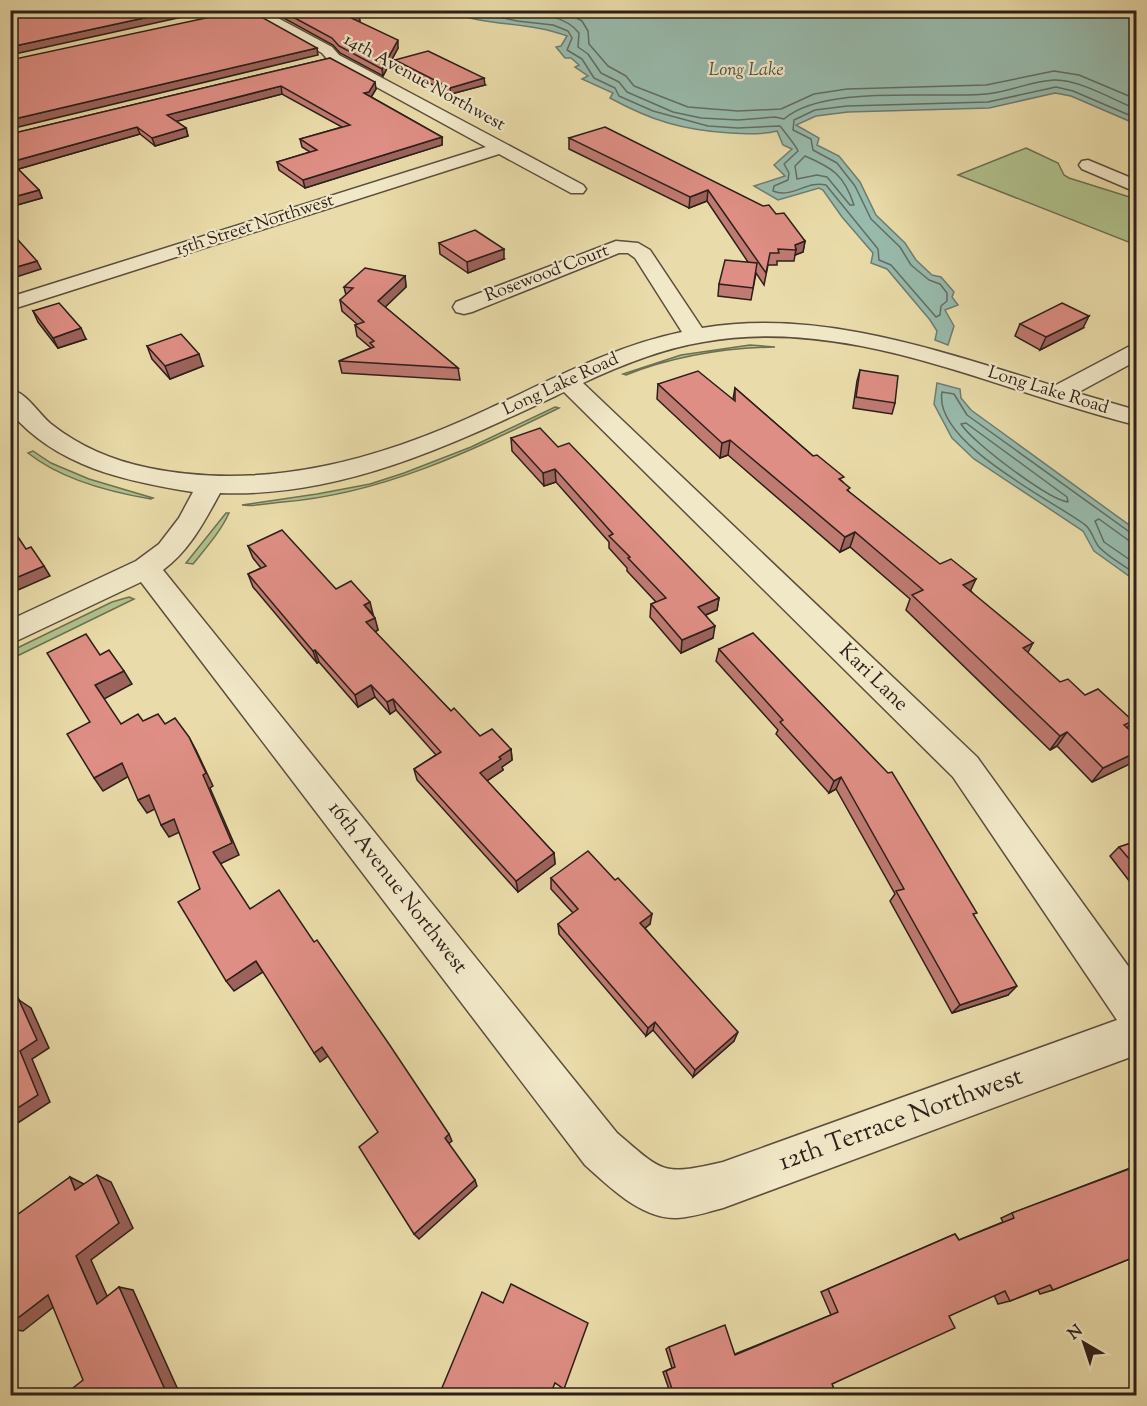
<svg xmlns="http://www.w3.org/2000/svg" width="1147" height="1406" font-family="'Sorts Mill Goudy',serif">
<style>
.green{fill:#b0c28d;stroke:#6e7053;stroke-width:1.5}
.water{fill:#98bbad;stroke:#6d7d72;stroke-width:1.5}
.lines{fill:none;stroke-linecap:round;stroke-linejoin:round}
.shore{stroke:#626d63;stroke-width:1.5}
.minor-casing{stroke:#5c4e3d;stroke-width:3}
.minor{fill:#f1e8c8;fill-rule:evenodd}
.wall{fill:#bf7a72;stroke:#2d1f19;stroke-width:1.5}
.shaded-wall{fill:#9b635c;stroke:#2d1f19;stroke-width:1.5}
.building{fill:#de8e84;stroke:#2d1f19;stroke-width:1.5}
.labels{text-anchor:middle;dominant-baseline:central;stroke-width:4.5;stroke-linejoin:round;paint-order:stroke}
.far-water-label{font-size:18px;font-style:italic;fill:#4d4e45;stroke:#f1e8c8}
.far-street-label{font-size:18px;fill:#2d1f19;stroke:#f1e8c8}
.street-label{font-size:21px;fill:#2d1f19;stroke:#f1e8c8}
.near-street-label{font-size:26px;fill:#2d1f19;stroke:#f1e8c8}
</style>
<rect width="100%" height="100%" fill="#eadcaa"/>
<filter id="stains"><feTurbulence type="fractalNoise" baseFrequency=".00333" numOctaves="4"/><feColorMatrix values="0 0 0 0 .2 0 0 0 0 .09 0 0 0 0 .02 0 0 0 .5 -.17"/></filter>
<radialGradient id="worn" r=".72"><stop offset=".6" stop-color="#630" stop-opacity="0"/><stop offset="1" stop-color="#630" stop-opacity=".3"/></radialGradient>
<g class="green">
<polygon points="1026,148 1058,163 1064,175 1069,178 1136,199 1136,245 958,175"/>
<path d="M750 345 775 347C723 348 674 356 626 375L623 374 681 355Z"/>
<path d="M555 407 559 408C471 451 382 494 283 502 270 503 254 507 242 505L317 494 370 484 404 473 471 447Z"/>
<path d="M33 451 51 463 89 479 153 498 151 499C109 492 62 480 28 453Z"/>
<path d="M226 513H229C221 531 206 548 193 564L186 563Z"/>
<polygon points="129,597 134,599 11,659 11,651 112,602"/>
</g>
<g class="water">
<path d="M448 11H1136V124L1071 96 1055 93 989 108 848 112 816 116 796 125 819 138 817 145 839 156 860 182 876 215 905 243 916 260 932 275 941 277 954 292 952 297 958 305 945 310 954 326 948 345 935 340 937 331 930 320 887 269 871 263 873 253 842 217 823 190 819 188 778 200 754 186 785 176 774 165 792 149 783 145 777 131C762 135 745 134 730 133 683 130 652 121 610 98L613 93 582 79 588 76 575 67 579 65 571 58H565L556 47 561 46 567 36C529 21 486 27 448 11Z"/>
<polygon points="937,383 960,389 961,398 971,410 1136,530 1136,581 1094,551 1083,531 974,459 952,438 934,404"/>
</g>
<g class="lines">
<g class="shore">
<path d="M468 10 517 21 553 25 568 31 572 38 567 50 582 59 594 78 615 88 619 96 653 111 708 126 738 128 780 126C784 131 796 146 798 151L784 164 789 173 788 180 774 186 773 191C792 199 807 180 826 185L878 249 879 260 891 265 936 317 940 315 941 306 947 301V293L940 284 929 280 911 265 900 247 871 219 855 186 837 163 813 150 811 139 793 130 794 120 815 110 847 106 988 102 1056 87 1073 91 1136 118"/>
<path d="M502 10C527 14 562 11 579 33L578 47 588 54 601 73 619 82 627 92 673 112 701 118 738 120 775 117 784 119C824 84 933 99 986 94 1009 92 1031 81 1054 80 1078 79 1114 100 1136 109"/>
<polyline points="562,10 582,21 588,31 589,44 608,66 626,76 634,86 688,107 738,111 781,109 814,94 847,89 986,85 1054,71 1079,75 1136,99"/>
<path d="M805 156C833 168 844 175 854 205H850L827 177 817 175 797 179 795 166Z"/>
<path d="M966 423 1067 497 1068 502C1049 500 972 442 961 424Z"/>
<path d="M1136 534 1131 533 967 415 954 394 942 392C933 442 1048 498 1084 524 1092 529 1093 540 1099 547 1108 557 1125 566 1136 574"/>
<polyline points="1136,542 1128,540 1099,519 1095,521 1104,542 1136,564"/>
</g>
<defs>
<g id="minor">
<polygon points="246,10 263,10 332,47 339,55 583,185 586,189 583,193 571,193 499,154 10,310 10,297 486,147 329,61 322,53"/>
<polygon points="1088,160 1136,180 1136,192 1082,169 1079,165 1082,161"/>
<path d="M616 241 638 243 650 250 702 328C822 308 941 352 1054 386L1128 347 1136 345V361L1077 393 1136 410V425C996 391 851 315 703 342 661 349 621 365 583 383L977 757 1136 977V1055L723 1208C708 1212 693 1217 677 1218 641 1219 610 1187 585 1165L141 582 10 644V620L136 561 159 544 179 518 193 492C125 481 57 467 10 412V389C27 393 38 413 51 424 80 447 114 461 149 468 267 492 382 459 488 409 551 380 614 346 682 332L635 258 628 253H619L472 312 464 314 456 312 453 307 456 302ZM564 392 953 777 1117 1020 723 1162C662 1176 664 1173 617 1133L163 570C190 550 204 522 220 493 343 498 456 443 564 392Z"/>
</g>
</defs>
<use href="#minor" class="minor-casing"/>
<use href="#minor" class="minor"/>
</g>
<g class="wall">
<polygon points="269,10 351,10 360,21 359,22 398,48 383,76 340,53 333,45"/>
<polygon points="330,58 376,89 371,97 442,137 442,145 305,188 279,170 277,162 310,152 302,147 300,139 342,127 282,94 176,121 186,128 188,136 155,146 140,134 18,169 39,190 42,198 10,207 10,134"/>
<polygon points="395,60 485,85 451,94 395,66"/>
<polygon points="569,138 776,214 805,241 803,252 795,255 794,261 777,261 777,265 768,265 764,285 756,273 751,300 718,296 719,284 748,262 707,201 689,208 569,149"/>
<polygon points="439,243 504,259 468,273 440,254"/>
<polygon points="405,276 406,287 385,307 458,368 460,380 342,373 339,361 371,348 357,336 355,325 357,324 342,311 340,300 346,295 344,287"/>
<polygon points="33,311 86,339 58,348 38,322"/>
<polygon points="1020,324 1083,328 1040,350 1015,336"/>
<polygon points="147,346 203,366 170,379 152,359"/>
<polygon points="860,370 895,403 892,414 853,408 857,381"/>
<polygon points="658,384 733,399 735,388 843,482 849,492 970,590 1028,653 1060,682 1133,721 1127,728 1137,737 1137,760 1092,782 1057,746 1050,750 906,610 910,599 850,547 840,552 728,455 720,458 657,399"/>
<polygon points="511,438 558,447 719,598 717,610 706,615 713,638 681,653 650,617 651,604 656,602 627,571 627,568 609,548 609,542 556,482 544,486 512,451"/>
<polygon points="248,546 336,589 373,614 378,630 375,632 451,711 480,736 511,749 512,760 502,767 503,770 487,781 554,853 555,864 518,892 417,780 414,769 436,755 396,710 390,714 375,697 358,707 319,662 317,663 253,587 248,574 261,568 253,558"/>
<polygon points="719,649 974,916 1008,995 952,1013 890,901 895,894 836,789 829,793 776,734 778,730 716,661"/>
<polygon points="1137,841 1137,891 1110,856 1119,847"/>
<polygon points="551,878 650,924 645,928 734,1041 693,1077 653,1030 646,1036 559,934 558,924 573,913 551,889"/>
<polygon points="1137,1157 1137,1256 1053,1290 1040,1294 1038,1290 1010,1301 998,1304 994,1295 949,1316 832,1384 836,1395 671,1395 663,1372 672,1368 666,1349 669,1347 735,1354 831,1315 821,1292 955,1234 959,1240 1003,1222 1001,1218 1012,1213 1133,1167 1129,1161"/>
</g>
<g class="shaded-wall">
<polygon points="181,10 214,10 10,55 10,47"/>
<polygon points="359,14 360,21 350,24 349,17"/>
<polygon points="398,40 398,48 383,76 382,69"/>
<polygon points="317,48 318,55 10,129 10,120"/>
<polygon points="484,78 485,85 451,94 450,88"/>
<polygon points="375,82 376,89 370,99 364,93"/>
<polygon points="281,86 282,94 170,123 167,115"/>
<polygon points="137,127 140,134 15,170 11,162"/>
<polygon points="186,128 188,136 155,146 152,138"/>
<polygon points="442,137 442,145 305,188 303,180"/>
<polygon points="39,190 42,198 10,207 10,198"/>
<polygon points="708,190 707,201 689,208 690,197"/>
<polygon points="805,241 803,252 795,255 796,250 795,245"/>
<polygon points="504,249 504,259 468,273 467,262"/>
<polygon points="37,261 41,269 10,279 10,269"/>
<polygon points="405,276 406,287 380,312 378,301"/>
<polygon points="1089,316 1083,328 1040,350 1046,337"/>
<polygon points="81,328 86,339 58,348 53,338"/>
<polygon points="199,354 203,366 170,379 165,366"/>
<polygon points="730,440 728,455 720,458 722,443"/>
<polygon points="555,469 556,482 544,486 543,473"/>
<polygon points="855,532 850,547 840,552 845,537"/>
<polygon points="44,566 50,576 18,590 11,580"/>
<polygon points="976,579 969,594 963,585"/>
<polygon points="719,598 717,610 696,619 698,607"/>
<polygon points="370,602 373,614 364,605"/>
<polygon points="375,618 378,630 370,635 366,622"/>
<polygon points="715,626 713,638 681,653 682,640"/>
<polygon points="1033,643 1025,658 1023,648"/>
<polygon points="315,650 319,662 317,663 313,651"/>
<polygon points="124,671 132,684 104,699 95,685"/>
<polygon points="371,685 375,697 358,707 355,695"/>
<polygon points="393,699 396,710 390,714 387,702"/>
<polygon points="1067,732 1057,746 1050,750 1060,736"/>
<polygon points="189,737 196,750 213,786 210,788 239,855 220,864 213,852 203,775"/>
<polygon points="511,749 512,760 502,767 503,770 482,784 480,773 499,757"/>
<polygon points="1137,752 1137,760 1136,761 1092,782 1103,768"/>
<polygon points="122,763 131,775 103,791 94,778"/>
<polygon points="841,777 836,789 829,793 834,781"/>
<polygon points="149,795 157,808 147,813 138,800"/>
<polygon points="174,819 182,831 169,837 161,825"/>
<polygon points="554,853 555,864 518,892 516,881"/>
<polygon points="652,914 650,924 639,933 640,923"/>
<polygon points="256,961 263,972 234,991 226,981"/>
<polygon points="10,980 25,1013 13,1004 10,999"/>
<polygon points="1017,986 1008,995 952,1013 960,1005"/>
<polygon points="19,1000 31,1008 49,1048 32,1059 50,1102 10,1128 10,1113"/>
<polygon points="655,1022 653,1030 646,1036 648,1028"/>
<polygon points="738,1032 734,1041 693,1077 695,1070"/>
<polygon points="322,1047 328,1056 320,1062 314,1053"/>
<polygon points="449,1134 452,1141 448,1144 445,1138"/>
<polygon points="97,1175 111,1182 133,1228 91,1260 112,1307 97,1304 76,1256"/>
<polygon points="70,1177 84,1184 90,1197 75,1190"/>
<polygon points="475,1180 477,1186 419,1239 414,1234"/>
<polygon points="119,1287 133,1290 179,1392 175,1395 161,1395"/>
<polygon points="48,1295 65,1298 23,1331 10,1329 10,1324"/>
</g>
<g class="building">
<polygon points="10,10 181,10 10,47"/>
<polygon points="243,10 249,10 317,48 10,120 10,60"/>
<polygon points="280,10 351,10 359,14 349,17 398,40 382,69 339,46 332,38"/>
<polygon points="428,51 484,78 450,88 395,60"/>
<polygon points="330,58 375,82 369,92 364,93 442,137 303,180 277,162 317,150 300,139 350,125 281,86 167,115 186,128 152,138 137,127 11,162 39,190 10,198 10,134"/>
<polygon points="605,127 763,206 769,205 776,214 784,213 805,241 795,245 796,250 778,249 779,253 770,253 766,273 708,190 690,197 569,138"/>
<polygon points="475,230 504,249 467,262 439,243"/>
<polygon points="10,231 37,261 10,269"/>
<polygon points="725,260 757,263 753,288 719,284"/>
<polygon points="365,268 405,276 378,301 458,368 339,361 374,347 370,343 374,341 355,325 364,322 340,300 353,288 344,287"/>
<polygon points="59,303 81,328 53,338 33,311"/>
<polygon points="1062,303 1089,316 1046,337 1020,324"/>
<polygon points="181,334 199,354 165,366 147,346"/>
<polygon points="860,370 898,376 895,403 856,397"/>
<polygon points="698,371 735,401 735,388 813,456 817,455 844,477 839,479 850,488 847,490 940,564 951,559 976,579 963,585 1033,643 1023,648 1060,682 1068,679 1085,695 1098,689 1133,721 1124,725 1137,737 1137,752 1103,768 1067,732 1060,736 912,595 923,590 855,532 845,537 730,440 722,443 658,384"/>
<polygon points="540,428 558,447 569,443 719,598 698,607 715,626 682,640 651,604 666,598 628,558 630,557 609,536 613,534 555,469 543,473 511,438"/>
<polygon points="282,530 336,589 351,581 370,602 364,605 375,618 366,622 451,711 454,708 480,736 492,729 511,749 499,757 501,759 480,773 554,853 516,881 414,769 441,752 393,699 387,702 371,685 355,695 315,650 313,651 248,574 266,566 248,546"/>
<polygon points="14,531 26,549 31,547 44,566 11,580 10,532"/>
<polygon points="753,633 888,773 892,772 977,913 973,914 1017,986 960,1005 896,891 904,889 841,777 834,781 780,722 783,720 719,649"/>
<polygon points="86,634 100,655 109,650 124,671 95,685 121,724 138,714 143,721 158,714 165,724 175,718 189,737 206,773 203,775 232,843 213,852 250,909 279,890 314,942 317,940 389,1044 449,1134 445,1138 475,1180 414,1234 359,1147 378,1132 322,1047 314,1053 256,961 226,981 178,902 200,889 174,819 161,825 149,795 138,800 122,763 94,778 67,734 90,722 47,653"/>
<polygon points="1137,841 1137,868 1119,847"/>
<polygon points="588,851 615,880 618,878 652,914 640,923 738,1032 695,1070 655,1022 648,1028 558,924 578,909 551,878"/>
<polygon points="10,999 13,1004 19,1000 37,1040 20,1051 38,1095 10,1113"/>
<polygon points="1137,1166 1137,1256 1053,1290 1050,1285 1010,1301 1005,1291 949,1316 955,1328 832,1384 836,1395 674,1395 666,1371 675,1367 669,1347 725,1325 735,1355 838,1312 828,1289 955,1234 959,1240 1014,1218 1012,1213"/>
<polygon points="97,1175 119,1223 76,1256 97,1304 119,1287 166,1392 161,1395 64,1395 83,1380 48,1295 10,1324 10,1220 70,1177 75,1190"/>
<polygon points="511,1284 588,1323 564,1389 555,1383 550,1395 439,1395 482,1292 503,1303"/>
</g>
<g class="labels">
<g class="far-water-label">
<text x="746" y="71">Long Lake</text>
</g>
<g class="far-street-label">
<text transform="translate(424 83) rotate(29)">14th Avenue Northwest</text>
<text transform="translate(255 226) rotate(-18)">15th Street Northwest</text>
<text transform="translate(547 274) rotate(-21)">Rosewood Court</text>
<text transform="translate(561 385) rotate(-25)">Long Lake Road</text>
<text transform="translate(1048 391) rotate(17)">Long Lake Road</text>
</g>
<g class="street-label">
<text transform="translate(873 678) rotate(44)">Kari Lane</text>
<text transform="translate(397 888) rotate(52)">16th Avenue Northwest</text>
</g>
<g class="near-street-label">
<text transform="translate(901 1120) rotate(-20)">12th Terrace Northwest</text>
</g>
</g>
<rect width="1147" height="1406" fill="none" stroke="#eadcaa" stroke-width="36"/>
<rect x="12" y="12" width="1123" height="1382" fill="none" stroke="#2d1f19" stroke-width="3"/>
<rect x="18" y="18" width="1111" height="1370" fill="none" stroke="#2d1f19" stroke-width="1.5"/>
<g transform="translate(1084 1343) rotate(321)" stroke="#f1e8c8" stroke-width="4.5" paint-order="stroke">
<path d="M0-4.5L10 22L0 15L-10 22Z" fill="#2d1f19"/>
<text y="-9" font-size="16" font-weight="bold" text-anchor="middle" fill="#2d1f19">N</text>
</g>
<rect width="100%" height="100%" filter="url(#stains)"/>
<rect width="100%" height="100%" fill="url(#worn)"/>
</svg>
